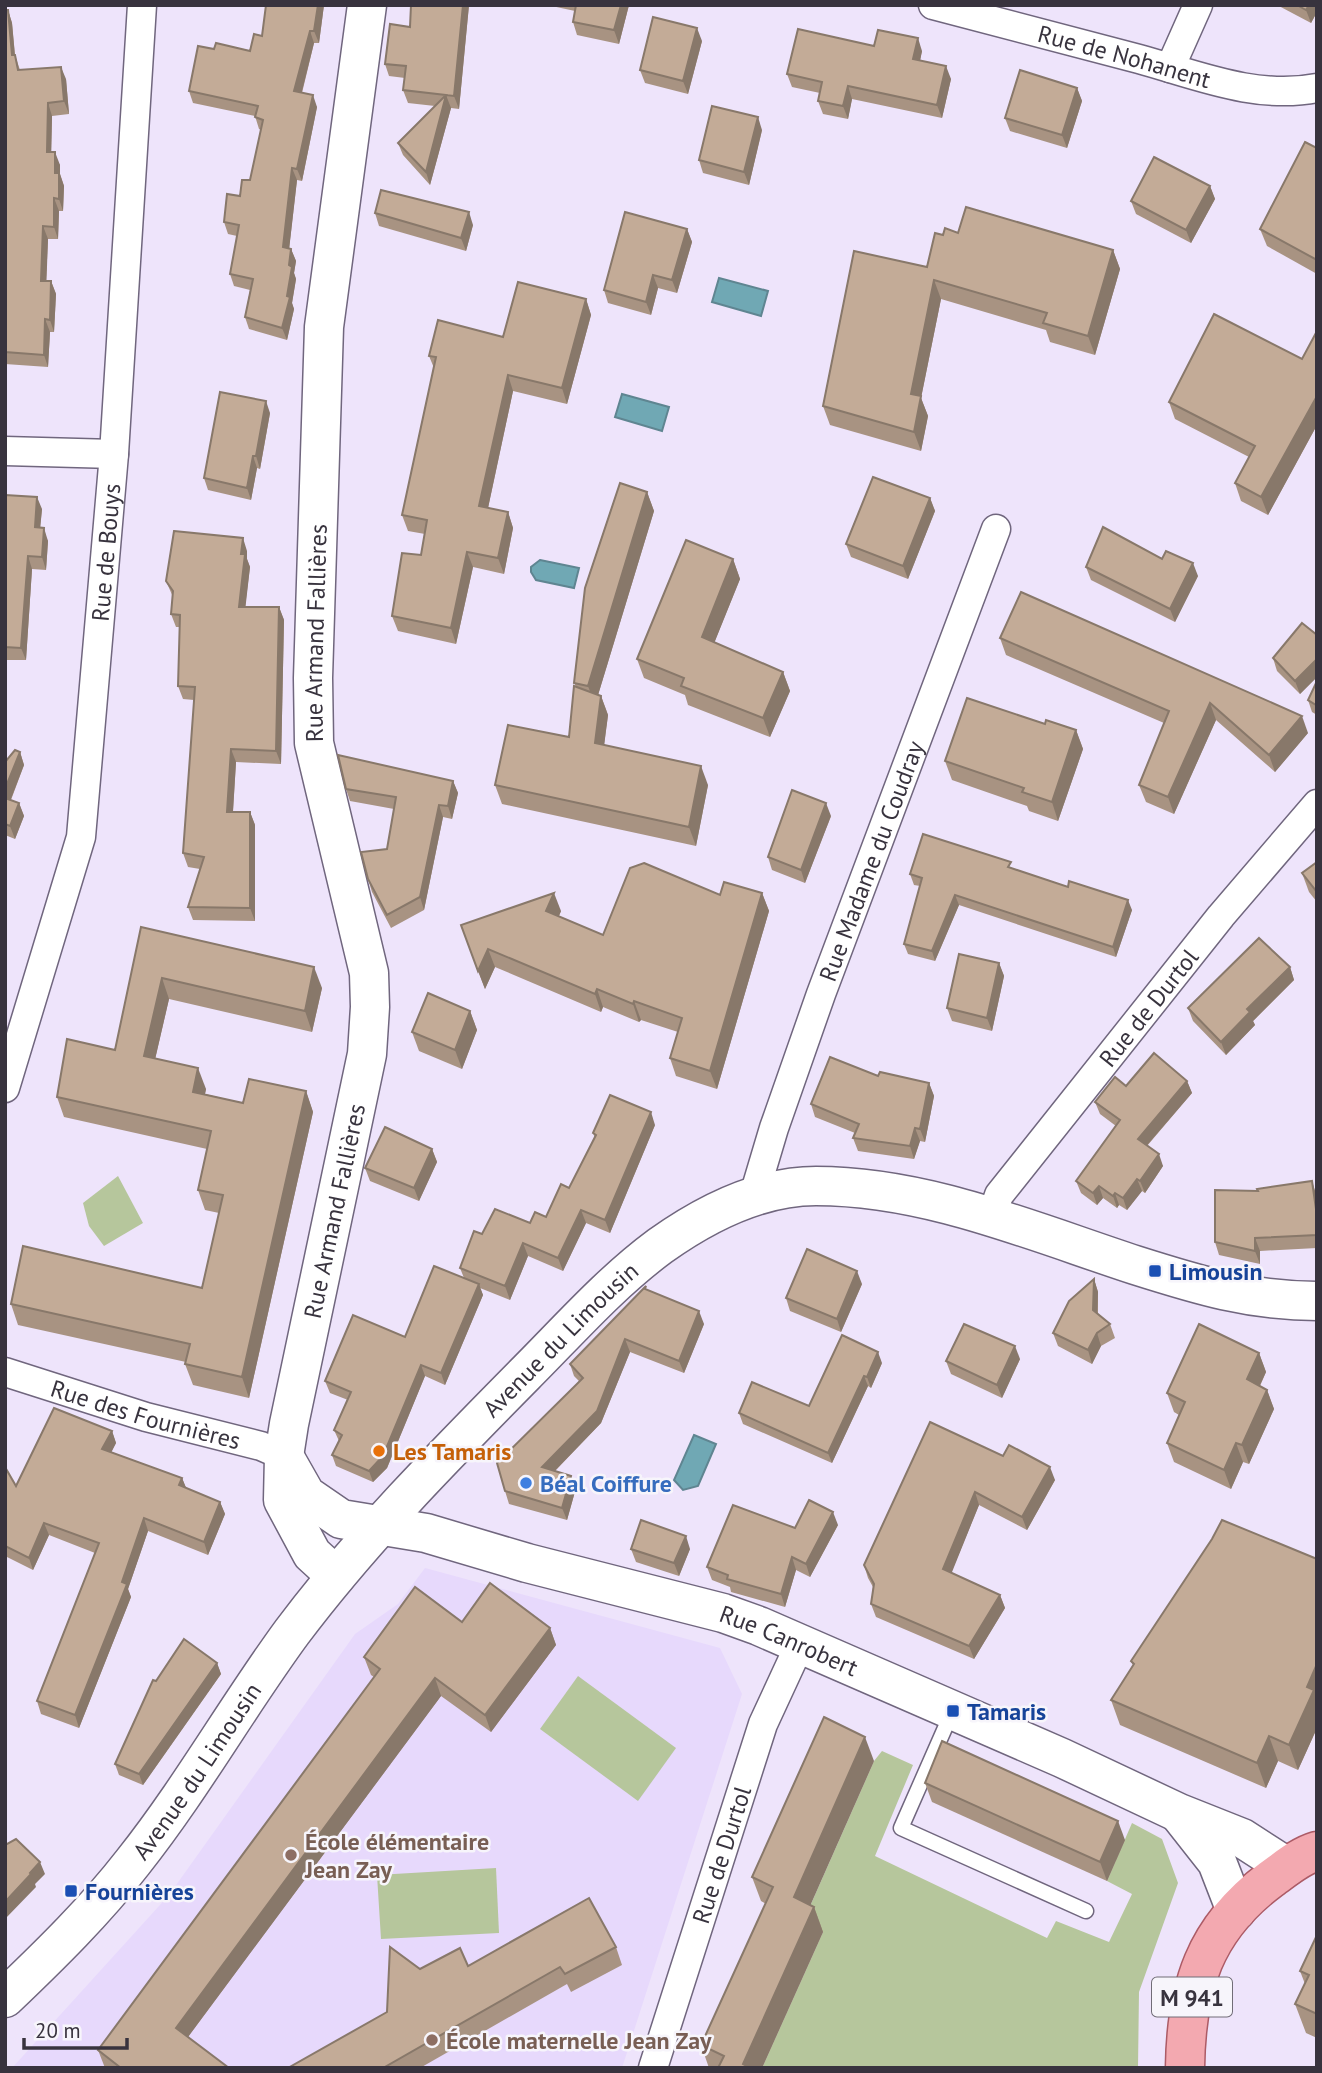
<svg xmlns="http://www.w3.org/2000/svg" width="1322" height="2073" font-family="'PT Sans',sans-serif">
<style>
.built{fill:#e7d9fc}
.green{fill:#b6c69c}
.water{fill:#70a8b4;stroke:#5f8591;stroke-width:2}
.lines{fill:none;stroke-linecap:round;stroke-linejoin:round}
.lane-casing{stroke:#70667e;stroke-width:17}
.street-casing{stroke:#70667e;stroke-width:31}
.secondary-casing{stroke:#70667e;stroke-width:41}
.primary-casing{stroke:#ac5b66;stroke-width:41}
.lane{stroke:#fff;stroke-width:14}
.street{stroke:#fff;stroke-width:28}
.secondary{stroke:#fff;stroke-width:38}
.primary{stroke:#f3a9b0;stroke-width:38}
.wall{fill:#a89382}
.shaded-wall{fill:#88786a}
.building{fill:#c3ab97;stroke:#88786a;stroke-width:2}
.transit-dot{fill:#1a4fb4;stroke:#f7f5fb;stroke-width:2.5}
.food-dot{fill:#e8710a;stroke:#f7f5fb;stroke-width:2.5}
.shop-dot{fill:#3f7fe0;stroke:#f7f5fb;stroke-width:2.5}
.education-dot{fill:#8d6e63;stroke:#f7f5fb;stroke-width:2.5}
.labels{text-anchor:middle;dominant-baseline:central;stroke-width:5;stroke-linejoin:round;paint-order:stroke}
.shield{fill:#f7f5fb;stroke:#716d77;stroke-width:2}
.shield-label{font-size:23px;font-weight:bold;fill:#38333e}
.street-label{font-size:24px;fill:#38333e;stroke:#f7f5fb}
.transit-label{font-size:24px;font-weight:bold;fill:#164399;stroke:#f7f5fb;text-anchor:start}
.food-label{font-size:24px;font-weight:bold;fill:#c56008;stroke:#f7f5fb;text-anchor:start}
.shop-label{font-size:24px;font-weight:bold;fill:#366cbe;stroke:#f7f5fb;text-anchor:start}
.education-label{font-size:24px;font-weight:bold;fill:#785e54;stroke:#f7f5fb;text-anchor:start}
</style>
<rect width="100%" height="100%" fill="#eee4fb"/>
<polygon class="built" points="425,1568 720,1648 742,1694 622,2068 12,2068 169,1895 355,1634 398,1604"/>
<g class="green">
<polygon points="118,1176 143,1223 104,1246 89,1226 83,1203"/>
<polygon points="578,1676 676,1748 638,1801 540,1729"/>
<polygon points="882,1751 913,1765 875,1856 1047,1938 1056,1921 1109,1942 1132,1894 1107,1881 1132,1823 1162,1839 1178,1883 1139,1992 1138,2068 762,2068 823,1932 803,1922 874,1761"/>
<polygon points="496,1868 499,1933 381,1939 377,1875"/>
</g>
<g class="water">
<polygon points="719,278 768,291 761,316 712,302"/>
<polygon points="622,394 669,407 662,431 615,417"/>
<polygon points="540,560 579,568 574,588 536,580 531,572 531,567"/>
<polygon points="694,1435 716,1444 698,1486 683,1490 674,1480"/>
</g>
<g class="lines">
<defs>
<polyline id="lane" points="952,1712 901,1828 1086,1911"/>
<g id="street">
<path id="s1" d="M933 5C1002 23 1071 41 1139 59 1197 75 1256 100 1317 88"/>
<polyline points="1170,68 1198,5"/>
<polyline points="5,451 114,454"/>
<path id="s2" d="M5 1088 81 837 114 454 142 5"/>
<path id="s3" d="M754 1195 774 1128 821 994 996 529"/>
<path id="s4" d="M991 1218 999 1195 1007 1185 1221 916 1317 804"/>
<path id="s5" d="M5 1372 146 1417 261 1446 284 1456"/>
<path id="s6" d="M653 2068 763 1724 800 1644"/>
</g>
<g id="secondary">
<path id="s7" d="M285 1458 306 1495 341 1519 426 1533 527 1563 723 1613 759 1626 1062 1758 1179 1813 1242 1838 1287 1867"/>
<path id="s8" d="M336 1576 312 1554 283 1500 284 1456 289 1424 367 1054 370 1007 369 973 314 743 313 678 324 327 367 5"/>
<polyline points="1180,1815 1217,1862 1236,1911"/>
<path id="s9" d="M5 1998C50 1955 95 1911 133 1862 191 1789 237 1707 292 1632 362 1539 443 1457 525 1374 568 1331 610 1283 660 1246 705 1214 759 1186 816 1186 926 1186 1031 1231 1135 1265 1198 1285 1250 1301 1317 1301"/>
</g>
<path id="primary" d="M1185 2068C1186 1987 1204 1929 1271 1879 1285 1869 1300 1856 1317 1851"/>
</defs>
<use href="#lane" class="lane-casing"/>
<use href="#street" class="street-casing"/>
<use href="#secondary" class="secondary-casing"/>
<use href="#primary" class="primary-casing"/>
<use href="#lane" class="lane"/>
<use href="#street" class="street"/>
<use href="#secondary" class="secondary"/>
<use href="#primary" class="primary"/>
</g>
<g class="wall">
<polygon points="266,5 324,5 319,43 314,43 302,93 317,107 302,181 297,180 289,249 291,249 296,261 294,273 296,279 292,303 294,309 287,340 249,329 245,317 250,290 234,286 230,274 237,236 228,234 224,222 250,180 261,130 259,129 255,116 193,103 189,91 250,51 262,36"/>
<polygon points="411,5 469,5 459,109 451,108 430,185 403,155 398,143 435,106 408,103 403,90 405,78 389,76 385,64 410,27"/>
<polygon points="547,5 629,5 619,44 577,35 573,22 575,11"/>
<polygon points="1277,5 1317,5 1317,12 1311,23"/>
<polygon points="5,10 8,10 12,23 15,55 20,70 66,79 69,114 52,116 51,152 60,165 60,174 64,186 63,211 59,211 58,239 48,239 46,281 51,281 56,294 54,332 50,332 48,367 5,364"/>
<polygon points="702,41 688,94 645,83 640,70"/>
<polygon points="874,46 922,51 920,60 951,79 942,118 852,99 848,119 823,114 818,101 820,93 792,87 787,74"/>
<polygon points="1077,88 1082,101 1067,148 1010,131 1005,118"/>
<polygon points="762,130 749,185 703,173 699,160"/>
<polygon points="1317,148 1317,274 1267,246 1260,229"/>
<polygon points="1210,186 1215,199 1191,243 1136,214 1131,201"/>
<polygon points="375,213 473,225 466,251 379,226"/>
<polygon points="687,229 692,242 677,293 658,288 651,315 608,303 604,290"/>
<polygon points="958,233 1113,250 1120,269 1095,355 1050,342 1046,330 941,299 921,398 928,416 921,451 830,425 823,406 927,267 943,235"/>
<polygon points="586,299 591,315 567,404 513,391 488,508 508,512 513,528 504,574 473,567 456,644 398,631 392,616 421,555 425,534 408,531 402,515 434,368 429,356 503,337"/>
<polygon points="1317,331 1317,425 1268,515 1241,501 1235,483 1249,457 1175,419 1169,402 1302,359"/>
<polygon points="270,413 260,469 257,468 251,500 208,490 204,478"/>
<polygon points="647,492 654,511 598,695 601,696 608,715 604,745 708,785 696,846 502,804 495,785 569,737 576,687 574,683"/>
<polygon points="5,495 42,509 40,528 48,541 46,570 32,569 26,660 7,660 5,668"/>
<polygon points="930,498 935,511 908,579 851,557 846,544"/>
<polygon points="247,551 247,559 250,567 245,607 279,607 284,620 281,764 236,762 233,812 250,812 255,825 255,921 193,920 188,907 200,869 188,867 183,853 194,700 183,699 178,686 180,627 176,627 171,614 173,597 166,581"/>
<polygon points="733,559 740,579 714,643 783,672 790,691 770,737 688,705 685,695 644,678 637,659"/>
<polygon points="1162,559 1198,576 1175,622 1091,580 1086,567"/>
<polygon points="1317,635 1317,677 1300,694 1277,671 1273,658"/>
<polygon points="1000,638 1308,733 1275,772 1216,720 1174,814 1146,802 1139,785 1164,723 1006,655"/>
<polygon points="1317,681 1317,715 1312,712 1308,700"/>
<polygon points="1045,724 1076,730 1083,749 1058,821 1029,811 1027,806 952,780 945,761"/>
<polygon points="20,752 24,765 11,800 19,803 24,816 15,839 5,835 5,762"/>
<polygon points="453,781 458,793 452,819 443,817 424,910 391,928 372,892 368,879 387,849 394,809 350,801 346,789"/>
<polygon points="831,816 805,883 772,870 768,857"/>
<polygon points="1317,862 1317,902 1309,892 1302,873"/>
<polygon points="1013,869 1132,910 1116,957 959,905 935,961 908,954 904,944 920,886 914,885 910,874"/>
<polygon points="762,893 769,911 717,1089 676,1076 670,1058 678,1032 641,1020 639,1022 603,1007 601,1012 495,967 485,989 461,925 561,911 559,916 603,935 720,895"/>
<polygon points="141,927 322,988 312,1032 169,999 155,1059 206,1089 205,1094 243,1103 306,1091 313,1112 249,1398 193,1385 185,1364 186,1362 18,1325 11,1304 202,1288 219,1213 205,1210 198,1190 207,1149 64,1117 57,1097 115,1050"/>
<polygon points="999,963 1004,976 992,1031 952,1021 947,1008"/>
<polygon points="1290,967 1294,980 1253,1021 1255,1025 1226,1055 1193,1021 1188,1008"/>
<polygon points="470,1011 477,1030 462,1069 419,1051 412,1032"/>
<polygon points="878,1076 929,1083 934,1096 925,1142 920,1141 914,1159 858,1151 853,1138 855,1133 815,1117 811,1104"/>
<polygon points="1187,1081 1192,1093 1147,1146 1163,1166 1145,1193 1142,1191 1127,1210 1119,1205 1117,1208 1103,1198 1097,1205 1081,1193 1076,1181 1116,1126 1100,1114 1095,1102 1126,1086"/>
<polygon points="655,1125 610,1233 586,1223 563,1271 528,1256 510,1300 480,1288 483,1295 445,1385 425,1376 387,1468 373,1482 336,1466 332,1455 339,1441 334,1430 348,1400 330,1393 325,1381 405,1337 464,1278 460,1268 482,1234 530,1223 546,1217 569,1188 595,1138 593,1133"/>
<polygon points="432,1149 437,1162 419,1201 370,1181 365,1168"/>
<polygon points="1316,1194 1317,1248 1260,1251 1260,1264 1219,1255 1215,1242"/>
<polygon points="1094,1279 1098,1292 1098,1314 1110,1324 1115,1338 1101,1346 1092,1364 1058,1346 1053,1333"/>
<polygon points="862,1284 841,1332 790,1311 786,1298"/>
<polygon points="648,1290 704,1324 684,1373 630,1352 601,1423 555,1471 571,1476 576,1488 567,1520 509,1504 505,1491 579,1381 574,1376 570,1364"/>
<polygon points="1259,1353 1266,1372 1260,1386 1267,1390 1274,1409 1249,1464 1243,1462 1231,1489 1174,1462 1167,1443 1179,1415 1174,1412 1167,1393"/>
<polygon points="1020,1359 1002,1398 951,1374 946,1361"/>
<polygon points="882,1363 871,1388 868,1386 832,1463 743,1424 739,1413 809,1406"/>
<polygon points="930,1422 1055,1480 1027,1530 979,1505 951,1573 1000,1595 1005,1608 974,1659 876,1617 871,1604 873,1587 868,1578 864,1565"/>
<polygon points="112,1431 116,1443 111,1452 182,1478 186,1488 220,1502 225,1514 208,1555 148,1531 128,1589 131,1597 79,1728 41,1714 37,1701 95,1553 49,1535 33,1570 5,1556 5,1467 16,1486"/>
<polygon points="838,1525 810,1577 796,1570 785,1607 731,1592 730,1587 712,1580 707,1567 795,1528"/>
<polygon points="631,1549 690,1549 679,1576 636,1562"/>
<polygon points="1317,1559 1317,1728 1298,1770 1278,1761 1266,1788 1120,1725 1111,1700 1133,1665 1131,1661"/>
<polygon points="462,1622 550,1628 556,1645 491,1732 441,1696 188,2037 229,2068 105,2068 98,2050 374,1677 371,1675 364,1657"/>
<polygon points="217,1663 221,1674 143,1785 119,1775 115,1764 156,1681"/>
<polygon points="874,1761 810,1905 814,1907 823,1932 762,2068 709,2068 701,2045 766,1904 761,1901 752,1877"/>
<polygon points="925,1783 1125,1840 1107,1881 932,1802"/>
<polygon points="1317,1935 1317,2038 1306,2033 1295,2004 1305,1984 1300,1971"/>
<polygon points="616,1947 622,1965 571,1992 567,1984 420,2068 288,2068 387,2012 420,1969 468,1966"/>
</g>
<g class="shaded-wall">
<polygon points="318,5 324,5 319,43 314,31"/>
<polygon points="463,5 469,5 459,109 454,96"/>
<polygon points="621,5 629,5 619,44 614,30"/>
<polygon points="1309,5 1317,5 1317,12 1311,23 1306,10"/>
<polygon points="8,10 12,23 16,68 12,55"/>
<polygon points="697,28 702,41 688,94 683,81"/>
<polygon points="310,31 314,43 299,103 294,91"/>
<polygon points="918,38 922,51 918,71 913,59"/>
<polygon points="946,66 951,79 942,118 937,105"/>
<polygon points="61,67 66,79 69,114 64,101"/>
<polygon points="848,86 852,99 848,119 843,106"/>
<polygon points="1077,88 1082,101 1067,148 1062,135"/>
<polygon points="313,95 317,107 302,181 297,169"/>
<polygon points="446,95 451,108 430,185 426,172"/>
<polygon points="48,103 52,116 51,164 47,152"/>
<polygon points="758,117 762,130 749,185 744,172"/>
<polygon points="55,152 60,165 60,174 64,186 63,211 59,199 55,173"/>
<polygon points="292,168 297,180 288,259 283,247"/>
<polygon points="1210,186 1215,199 1191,243 1186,230"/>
<polygon points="54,198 59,211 58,239 54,227"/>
<polygon points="469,212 473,225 466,251 461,238"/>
<polygon points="43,226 48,239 46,293 41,281"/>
<polygon points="687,229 692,242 677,293 672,280"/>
<polygon points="291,249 296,261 294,273 296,279 292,303 294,309 287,340 282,328"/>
<polygon points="1113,250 1120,269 1095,355 1088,336"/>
<polygon points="653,275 658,288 651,315 646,302"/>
<polygon points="934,280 941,299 921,398 928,416 921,451 914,432 911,394"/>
<polygon points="51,281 56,294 54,332 50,320"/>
<polygon points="586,299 591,315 567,404 562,388"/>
<polygon points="45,319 50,332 48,367 44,355"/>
<polygon points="508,375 513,391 485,522 479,506"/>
<polygon points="1317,396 1317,425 1268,515 1261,497"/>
<polygon points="266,401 270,413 260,469 256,456"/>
<polygon points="253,456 257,468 251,500 247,488"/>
<polygon points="647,492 654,511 595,705 588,686"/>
<polygon points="37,497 42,509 39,540 35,527"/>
<polygon points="930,498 935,511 908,579 903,566"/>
<polygon points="508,512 513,528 504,574 498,558"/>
<polygon points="44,528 48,541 46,570 42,557"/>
<polygon points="243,538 247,551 247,559 250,567 244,620 239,607 241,554"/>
<polygon points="467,552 473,567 456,644 451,628"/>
<polygon points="28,556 32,569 26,660 21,648"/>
<polygon points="733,559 740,579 709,656 702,637"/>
<polygon points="1193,563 1198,576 1175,622 1170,609"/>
<polygon points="279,607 284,620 281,764 276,751"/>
<polygon points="1317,659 1317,677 1300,694 1295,681"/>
<polygon points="783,672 790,691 770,737 763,718"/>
<polygon points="601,696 608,715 602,762 595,743"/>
<polygon points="1210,703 1216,720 1174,814 1168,797"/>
<polygon points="1302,716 1308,733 1275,772 1269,755"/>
<polygon points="1076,730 1083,749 1058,821 1052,802"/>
<polygon points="231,749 236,762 232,826 227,812"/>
<polygon points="20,752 24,765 7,809 5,805 5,789"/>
<polygon points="701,766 708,785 696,846 689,827"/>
<polygon points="453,781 458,793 452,819 448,806"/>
<polygon points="19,803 24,816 15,839 10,826"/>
<polygon points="826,803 831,816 805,883 801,870"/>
<polygon points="439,805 443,817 424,910 420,897"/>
<polygon points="250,812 255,825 255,921 250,908"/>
<polygon points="554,893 561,911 553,929 546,911"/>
<polygon points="762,893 769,911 717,1089 710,1071"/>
<polygon points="955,895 959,905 935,961 932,951"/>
<polygon points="1128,900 1132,910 1116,957 1113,947"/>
<polygon points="488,949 495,967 485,989 478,971"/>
<polygon points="999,963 1004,976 992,1031 987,1018"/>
<polygon points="314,967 322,988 312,1032 305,1011"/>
<polygon points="1290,967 1294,980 1253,1021 1255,1025 1226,1055 1221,1042 1247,1009"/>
<polygon points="162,978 169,999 151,1077 144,1056"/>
<polygon points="597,989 603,1007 601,1012 595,994"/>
<polygon points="634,1001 641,1020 639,1022 633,1004"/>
<polygon points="470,1011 477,1030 462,1069 455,1050"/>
<polygon points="198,1068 206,1089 201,1112 193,1092"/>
<polygon points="1187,1081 1192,1093 1142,1151 1138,1139"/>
<polygon points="929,1083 934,1096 925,1142 920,1129"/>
<polygon points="306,1091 313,1112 249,1398 242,1377"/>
<polygon points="651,1112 655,1125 610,1233 605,1220"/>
<polygon points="915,1128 920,1141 914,1159 910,1146"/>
<polygon points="432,1149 437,1162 419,1201 414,1188"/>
<polygon points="1159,1154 1163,1166 1145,1193 1140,1181"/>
<polygon points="1137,1179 1142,1191 1127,1210 1123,1198"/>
<polygon points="1312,1181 1317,1197 1317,1216"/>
<polygon points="1099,1186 1103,1198 1097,1205 1093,1193"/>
<polygon points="1115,1193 1119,1205 1117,1208 1113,1196"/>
<polygon points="581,1210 586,1223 563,1271 558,1258"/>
<polygon points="1255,1238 1260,1251 1260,1264 1255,1251"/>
<polygon points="523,1243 528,1256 510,1300 505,1286"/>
<polygon points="857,1271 862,1284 841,1332 837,1319"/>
<polygon points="1094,1279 1098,1292 1097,1323 1093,1310"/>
<polygon points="479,1284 483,1295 445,1385 441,1373"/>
<polygon points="699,1311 704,1324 684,1373 679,1361"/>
<polygon points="1097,1333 1101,1346 1092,1364 1088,1350"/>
<polygon points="625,1339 630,1352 601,1423 547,1479 542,1467"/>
<polygon points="1015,1346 1020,1359 1002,1398 997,1385"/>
<polygon points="878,1352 882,1363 871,1388 867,1377"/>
<polygon points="1259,1353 1266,1372 1254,1398 1247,1379"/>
<polygon points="421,1365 425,1376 387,1468 373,1482 369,1471"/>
<polygon points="864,1376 868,1386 832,1463 828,1453"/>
<polygon points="1267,1390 1274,1409 1249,1464 1242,1445"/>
<polygon points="112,1431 116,1443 107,1461 102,1449"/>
<polygon points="1236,1443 1243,1462 1231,1489 1224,1470"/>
<polygon points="1050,1467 1055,1480 1027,1530 1022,1517"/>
<polygon points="571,1476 576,1488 567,1520 562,1508"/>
<polygon points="182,1478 187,1490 179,1485"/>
<polygon points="975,1492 979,1505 948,1582 943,1569"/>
<polygon points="220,1502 225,1514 208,1555 204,1542"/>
<polygon points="833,1512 838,1525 810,1577 806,1564"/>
<polygon points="144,1518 148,1531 128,1589 131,1597 79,1728 75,1715"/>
<polygon points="44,1523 49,1535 33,1570 29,1558"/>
<polygon points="686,1536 690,1549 679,1576 674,1563"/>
<polygon points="792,1557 796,1570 785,1607 781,1594"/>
<polygon points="1000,1595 1005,1608 974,1659 969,1646"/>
<polygon points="550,1628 556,1645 491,1732 485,1715"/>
<polygon points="217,1663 221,1674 143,1785 139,1774"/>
<polygon points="1317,1664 1317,1728 1298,1770 1289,1745 1307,1687"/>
<polygon points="435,1678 441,1696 182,2045 176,2028"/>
<polygon points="1269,1736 1278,1761 1266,1788 1257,1763"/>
<polygon points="865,1737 874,1761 803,1922 794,1897"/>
<polygon points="1118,1821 1125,1840 1107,1881 1100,1862"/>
<polygon points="40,1862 45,1874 35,1884 36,1887 5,1919 5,1902"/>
<polygon points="814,1907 823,1932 762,2068 745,2068 743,2064"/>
</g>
<g class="building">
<polygon points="266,5 318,5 314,31 310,31 294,91 313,95 297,169 292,168 283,247 291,249 289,265 292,267 287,296 290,297 282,328 245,317 253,279 230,274 239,225 224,222 227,194 240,196 242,180 250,180 263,120 255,117 258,106 189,91 198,46 214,49 216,43 250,51 254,34 262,36"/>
<polygon points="411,5 463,5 454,96 446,95 426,172 398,143 446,95 403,90 406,66 385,64 390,24 410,27"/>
<polygon points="576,5 621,5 614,30 573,22"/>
<polygon points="1297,5 1309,5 1306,10"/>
<polygon points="5,10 8,10 12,55 15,55 18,70 61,67 64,101 48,103 47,152 55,152 55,173 59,173 59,199 54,198 54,227 43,226 41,281 51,281 50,320 45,319 44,355 5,352"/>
<polygon points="653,17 697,28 683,81 640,70"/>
<polygon points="798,29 874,46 878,30 918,38 913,59 946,66 937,105 848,86 843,106 818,101 822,82 787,74"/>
<polygon points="1020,70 1077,88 1062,135 1005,118"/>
<polygon points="712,106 758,117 744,172 699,160"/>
<polygon points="1305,142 1317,148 1317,260 1260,229"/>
<polygon points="1154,157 1210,186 1186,230 1131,201"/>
<polygon points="381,190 469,212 461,238 375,213"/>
<polygon points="966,207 1113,250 1088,336 1043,323 1047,313 934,280 911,394 921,396 914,432 823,406 854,251 927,267 935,233 943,235 945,228 958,233"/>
<polygon points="625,212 687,229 672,280 653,275 646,302 604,290"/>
<polygon points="518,282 586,299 562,388 508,375 479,506 508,512 498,558 467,552 451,628 392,616 402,553 421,555 427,520 402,515 436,357 429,356 438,320 503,337"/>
<polygon points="1214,314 1302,359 1317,331 1317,396 1261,497 1235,483 1255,446 1169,402"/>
<polygon points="220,392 266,401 256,456 253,456 247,488 204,478"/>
<polygon points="873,477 930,498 903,566 846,544"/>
<polygon points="620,483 647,492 588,686 574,683 585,588"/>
<polygon points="5,495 37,497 35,527 44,528 42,557 28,556 21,648 5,647"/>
<polygon points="1103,527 1162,559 1166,551 1193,563 1170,609 1086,567"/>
<polygon points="174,531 243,538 241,554 245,554 239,607 279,607 276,751 231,749 227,812 250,812 250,908 188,907 204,857 183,853 195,687 178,686 180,615 171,614 173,591 166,581"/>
<polygon points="686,540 733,559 702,637 783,672 763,718 681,686 684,678 637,659"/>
<polygon points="1021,592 1302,716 1269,755 1210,703 1168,797 1139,785 1169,711 1000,638"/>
<polygon points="1302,623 1317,635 1317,659 1295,681 1273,658"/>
<polygon points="1317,681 1317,705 1316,705 1308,700"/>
<polygon points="574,686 601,696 595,743 701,766 689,827 495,785 508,725 569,737"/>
<polygon points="967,698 1045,724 1046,720 1076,730 1052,802 1022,792 1024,788 945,761"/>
<polygon points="15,750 20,752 5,789 5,762"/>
<polygon points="338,755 453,781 448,806 439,805 420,897 387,915 368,879 361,852 387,849 396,797 346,789"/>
<polygon points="792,790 826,803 801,870 768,857"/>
<polygon points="5,798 19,803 10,826 5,824"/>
<polygon points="923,834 1011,862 1008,867 1068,887 1069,881 1128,900 1113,947 955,895 932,951 904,944 922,878 910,874"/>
<polygon points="1317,862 1317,892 1302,873"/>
<polygon points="644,863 720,895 724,882 762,893 710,1071 670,1058 682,1018 634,1001 633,1004 597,989 595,994 488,949 478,971 461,925 554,893 546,911 603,935 630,868"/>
<polygon points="141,927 314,967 305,1011 162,978 144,1056 198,1068 193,1092 243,1103 249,1079 306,1091 242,1377 185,1364 190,1344 11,1304 23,1246 202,1288 223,1195 198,1190 211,1131 57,1097 67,1039 115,1050"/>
<polygon points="1259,938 1290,967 1247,1009 1250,1012 1221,1042 1188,1008"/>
<polygon points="959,954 999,963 987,1018 947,1008"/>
<polygon points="428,993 470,1011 455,1050 412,1032"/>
<polygon points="1154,1053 1187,1081 1138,1139 1159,1154 1140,1181 1137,1179 1123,1198 1115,1193 1113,1196 1099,1186 1093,1193 1076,1181 1120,1120 1095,1102 1115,1077 1126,1086"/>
<polygon points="830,1057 878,1076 880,1072 929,1083 920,1129 915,1128 910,1146 853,1138 859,1124 811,1104"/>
<polygon points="610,1095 651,1112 605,1220 581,1210 558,1258 523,1243 505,1286 460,1268 474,1231 482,1234 495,1209 530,1223 535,1212 546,1217 561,1184 569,1188 596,1135 593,1133"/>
<polygon points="385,1127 432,1149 414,1188 365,1168"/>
<polygon points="1312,1181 1317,1216 1317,1235 1255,1238 1255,1251 1215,1242 1215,1190 1258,1191 1257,1189"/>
<polygon points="807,1249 857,1271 837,1319 786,1298"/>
<polygon points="434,1266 479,1284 441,1373 421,1365 383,1456 369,1471 332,1455 342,1435 334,1430 351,1392 325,1381 353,1315 405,1337"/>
<polygon points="1094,1279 1093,1310 1110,1324 1097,1333 1088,1350 1053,1333 1069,1301"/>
<polygon points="646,1286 645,1289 699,1311 679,1361 625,1339 597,1411 542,1467 571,1476 562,1508 505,1491 497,1463 583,1378 570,1364"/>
<polygon points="964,1324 1015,1346 997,1385 946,1361"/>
<polygon points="1199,1324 1259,1353 1247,1379 1267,1390 1242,1445 1236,1443 1224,1470 1167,1443 1185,1402 1167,1393"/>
<polygon points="842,1335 878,1352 867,1377 864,1376 828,1453 739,1413 752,1382 809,1406"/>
<polygon points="54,1408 112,1431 102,1449 182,1478 179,1485 220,1502 204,1542 144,1518 122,1582 127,1584 75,1715 37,1701 99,1543 44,1523 29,1558 5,1546 5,1467 16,1486"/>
<polygon points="930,1422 1003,1456 1009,1445 1050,1467 1022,1517 975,1492 943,1569 1000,1595 969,1646 871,1604 874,1584 864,1565"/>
<polygon points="809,1500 833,1512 806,1564 792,1557 781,1594 727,1579 728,1575 707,1567 733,1505 795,1528"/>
<polygon points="641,1520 686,1536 674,1563 631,1549"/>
<polygon points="1222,1520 1317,1559 1317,1664 1307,1687 1314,1690 1289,1745 1269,1736 1257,1763 1111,1700 1134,1664 1131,1661 1212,1539"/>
<polygon points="490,1583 550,1628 485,1715 435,1678 176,2028 229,2068 121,2068 98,2050 380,1669 364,1657 415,1587 462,1622"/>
<polygon points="184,1639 217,1663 139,1774 115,1764 153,1680 156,1681"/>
<polygon points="824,1717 865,1737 794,1897 814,1907 743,2064 751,2068 718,2068 724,2056 701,2045 773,1887 752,1877"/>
<polygon points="942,1741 1118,1821 1100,1862 925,1783"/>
<polygon points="16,1839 40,1862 30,1873 31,1874 5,1902 5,1845"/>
<polygon points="589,1898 616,1947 565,1974 560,1967 383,2068 288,2068 387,2012 390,1947 420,1969 460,1948 468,1966"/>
<polygon points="1317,1935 1317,2014 1295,2004 1309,1975 1300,1971"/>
</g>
<g class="transit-dot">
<rect x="1148" y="1264" width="14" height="14" rx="3.5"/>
<rect x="946" y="1704" width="14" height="14" rx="3.5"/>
<rect x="64" y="1884" width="14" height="14" rx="3.5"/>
</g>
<circle class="food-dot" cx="379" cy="1451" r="7"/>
<circle class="shop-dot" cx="526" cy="1483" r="7"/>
<g class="education-dot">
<circle cx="291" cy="1855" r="7"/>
<circle cx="432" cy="2040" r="7"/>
</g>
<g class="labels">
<rect class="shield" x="1152" y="1977.5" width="80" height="39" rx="5"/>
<g class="shield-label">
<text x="1192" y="1997">M 941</text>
</g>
<g class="street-label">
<text stroke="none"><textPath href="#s1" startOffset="198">Rue de Nohanent</textPath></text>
<text stroke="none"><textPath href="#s2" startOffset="548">Rue de Bouys</textPath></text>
<text stroke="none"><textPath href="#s8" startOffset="976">Rue Armand Fallières</textPath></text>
<text stroke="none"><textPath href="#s3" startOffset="354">Rue Madame du Coudray</textPath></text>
<text stroke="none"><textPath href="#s4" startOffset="264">Rue de Durtol</textPath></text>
<text stroke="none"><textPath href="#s8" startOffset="388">Rue Armand Fallières</textPath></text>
<text stroke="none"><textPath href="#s9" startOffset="864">Avenue du Limousin</textPath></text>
<text stroke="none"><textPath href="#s5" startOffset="147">Rue des Fournières</textPath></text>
<text stroke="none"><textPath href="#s7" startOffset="550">Rue Canrobert</textPath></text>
<text stroke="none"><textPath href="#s9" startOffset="298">Avenue du Limousin</textPath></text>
<text stroke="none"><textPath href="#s6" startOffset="224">Rue de Durtol</textPath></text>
</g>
<g class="transit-label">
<text x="1169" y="1271">Limousin</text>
<text x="967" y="1711">Tamaris</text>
<text x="85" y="1891">Fournières</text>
</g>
<g class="food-label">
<text x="393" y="1451">Les Tamaris</text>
</g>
<g class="shop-label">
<text x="540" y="1483">Béal Coiffure</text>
</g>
<g class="education-label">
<text x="305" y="1841">École élémentaire<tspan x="305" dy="28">Jean Zay</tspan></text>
<text x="446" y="2040">École maternelle Jean Zay</text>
</g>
</g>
<rect width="1322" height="2073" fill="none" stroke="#38333e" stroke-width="14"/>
<path d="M24 2038v10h103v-10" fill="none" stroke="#38333e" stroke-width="3.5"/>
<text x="35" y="2038" font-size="21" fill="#38333e" stroke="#f7f5fb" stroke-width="5" paint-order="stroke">20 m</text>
</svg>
